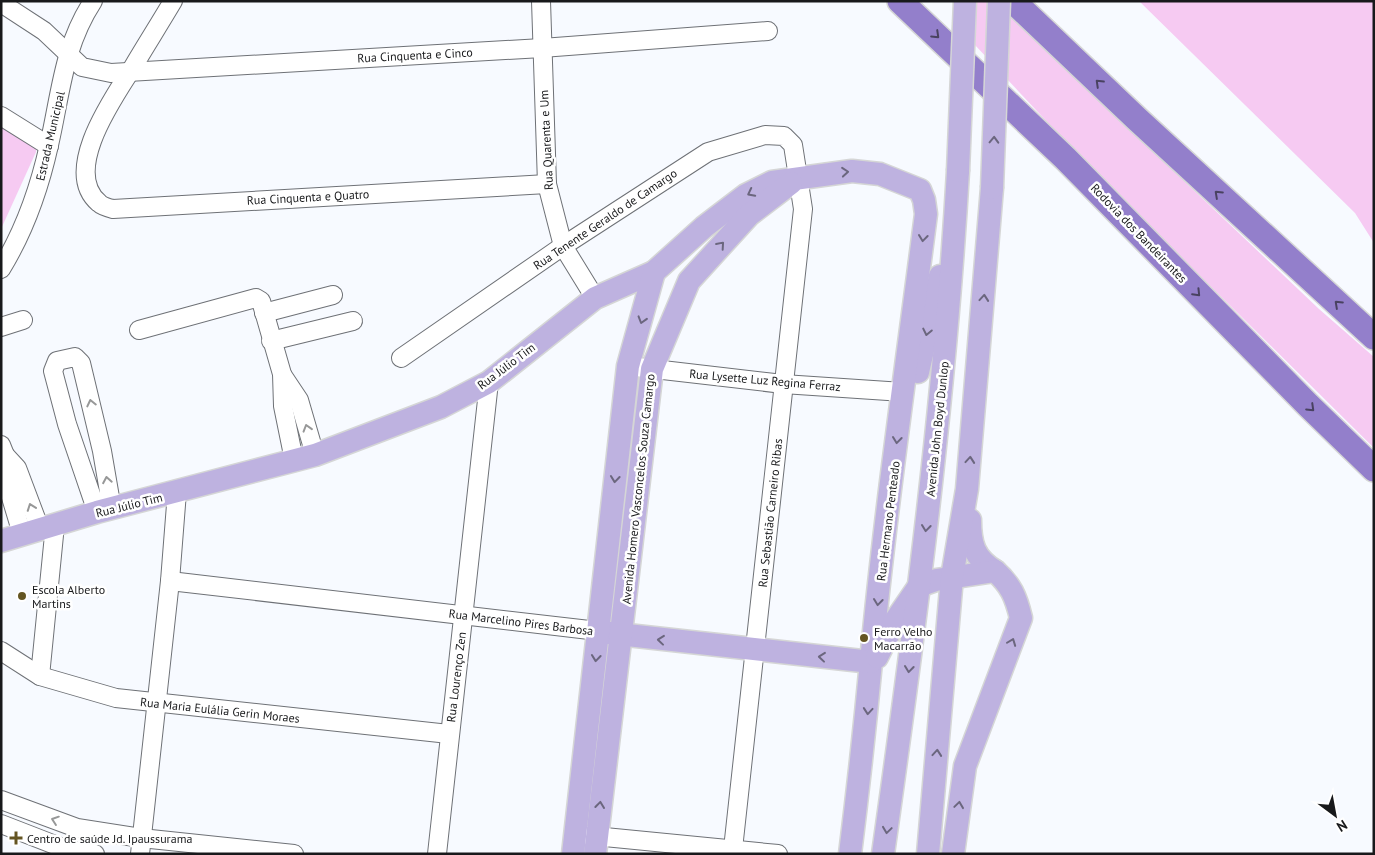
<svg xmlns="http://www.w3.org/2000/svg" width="1375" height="855" font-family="'PT Sans',sans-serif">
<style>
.green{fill:#f6caf2}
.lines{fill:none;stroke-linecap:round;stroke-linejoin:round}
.minor-casing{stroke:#6e7176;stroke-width:20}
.major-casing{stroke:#d5d6d6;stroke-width:25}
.highway-casing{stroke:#d5d6d6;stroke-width:28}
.minor{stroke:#fff;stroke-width:18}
.major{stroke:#beb2e0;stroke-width:22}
.highway{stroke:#937fcb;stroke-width:25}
.major-bridge-casing{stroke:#d5d6d6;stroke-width:25;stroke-linecap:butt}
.major-bridge{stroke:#beb2e0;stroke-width:22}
.oneway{stroke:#494261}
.oneway2{stroke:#6b667e}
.oneway3{stroke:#979898}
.poi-dot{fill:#645522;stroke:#fff;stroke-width:2}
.labels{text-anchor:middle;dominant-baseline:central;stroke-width:5;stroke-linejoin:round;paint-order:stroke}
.street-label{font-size:12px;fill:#18191b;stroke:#fff}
.poi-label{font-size:12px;fill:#18191b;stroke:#fff;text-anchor:start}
</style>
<rect width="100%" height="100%" fill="#f7faff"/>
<g class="green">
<polygon points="975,1 994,1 1319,309 1374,357 1374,448 1082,159 974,44"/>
<polygon points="1139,1 1374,1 1374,243 1355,213"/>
<polygon points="1,120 36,145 36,152 1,229"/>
</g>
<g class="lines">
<defs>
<g id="minor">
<path d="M173 1C160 23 146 45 133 67 114 97 61 171 99 203 102 206 109 208 113 209L547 184"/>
<polyline points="541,1 547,184 563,246 595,298"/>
<polyline points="1,3 44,31 82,67 111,73 542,48 768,31"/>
<polyline points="1,116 49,146"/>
<path d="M1 269C25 230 39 190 49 145 61 93 63 47 93 1"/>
<polyline points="264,313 333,295"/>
<polyline points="1,327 23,320"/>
<polyline points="139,330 256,298 261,301 282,374 283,406 294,460"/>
<polyline points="271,341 353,321"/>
<polyline points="401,358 563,246 708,152 765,135 784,136 793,145 803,209 733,849"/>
<polyline points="628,366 783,384 903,392"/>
<polyline points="283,376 299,400 315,455"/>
<polyline points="1,445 5,455 4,474 22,534"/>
<polyline points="5,455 17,468 40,529"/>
<polyline points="97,512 67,424 53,371 57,361 75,357 81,363 102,451 112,509"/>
<polyline points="170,581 598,631"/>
<polyline points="1,651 40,676 116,698 449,734"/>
<polyline points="40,676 55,525"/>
<polyline points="1,800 77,828 141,838 294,854"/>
<polyline points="1,824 68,850 95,854"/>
<polyline points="584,835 778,854"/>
<polyline points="140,854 170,581 177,492"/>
<polyline points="437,854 489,382"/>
</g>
<g id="major">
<polyline points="918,372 940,276"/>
<path d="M970 520C970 544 974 558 995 571"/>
<path d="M1 541 97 512 315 455 441 407 489 382 595 298 654 272 704 227 746 195 772 182 852 171 880 174 920 190 924 200 926 214C907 363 885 512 871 662 865 726 858 790 850 854"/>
<polyline points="609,633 871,662"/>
<path d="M877 657 895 621 919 586 936 580 995 571C1011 585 1016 597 1021 618L965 766 953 854"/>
<polyline points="573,854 628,366 654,272"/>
<polyline points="595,854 652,369 689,281 749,215 791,183"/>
<path d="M883 854C915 627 945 400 958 171"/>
<polyline points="928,854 952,577 967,489 992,188"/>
</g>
<g id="highway">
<polyline points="900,1 1065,158 1308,405 1374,469"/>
<polyline points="1013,1 1137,119 1374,337"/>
</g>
</defs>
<use href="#minor" class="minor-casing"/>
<use href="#major" class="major-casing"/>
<use href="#highway" class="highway-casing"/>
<use href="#minor" class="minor"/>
<use href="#major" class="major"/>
<use href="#highway" class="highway"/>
<defs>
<g id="major-bridge">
<polyline points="958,171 965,1"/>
<polyline points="992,188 999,1"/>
</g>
</defs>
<use href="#major-bridge" class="major-bridge-casing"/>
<use href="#major-bridge" class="major-bridge"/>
</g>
<defs><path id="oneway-chevron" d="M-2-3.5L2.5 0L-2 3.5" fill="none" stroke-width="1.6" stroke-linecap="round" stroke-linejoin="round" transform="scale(1.25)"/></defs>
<g class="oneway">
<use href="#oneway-chevron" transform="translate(936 35) rotate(44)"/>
<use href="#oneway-chevron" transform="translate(1099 83) rotate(-136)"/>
<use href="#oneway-chevron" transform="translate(1218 194) rotate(-137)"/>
<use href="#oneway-chevron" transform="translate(1197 293) rotate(46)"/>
<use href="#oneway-chevron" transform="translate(1338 304) rotate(-137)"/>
<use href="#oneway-chevron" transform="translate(1311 408) rotate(44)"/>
</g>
<g class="oneway2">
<use href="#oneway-chevron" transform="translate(994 140) rotate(-88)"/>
<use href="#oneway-chevron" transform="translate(845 172) rotate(-5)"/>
<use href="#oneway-chevron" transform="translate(751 193) rotate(153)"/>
<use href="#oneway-chevron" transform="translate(923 238) rotate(97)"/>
<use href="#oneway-chevron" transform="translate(721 245) rotate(-49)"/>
<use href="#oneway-chevron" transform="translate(984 298) rotate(-85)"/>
<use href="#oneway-chevron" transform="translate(642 320) rotate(107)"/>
<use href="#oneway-chevron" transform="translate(927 332) rotate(102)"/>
<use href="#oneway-chevron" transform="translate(897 440) rotate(97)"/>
<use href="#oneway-chevron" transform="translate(970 460) rotate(-85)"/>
<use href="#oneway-chevron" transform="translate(615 479) rotate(96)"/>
<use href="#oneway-chevron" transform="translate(926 528) rotate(97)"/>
<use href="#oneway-chevron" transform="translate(878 602) rotate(97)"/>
<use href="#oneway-chevron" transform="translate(661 640) rotate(-174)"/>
<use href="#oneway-chevron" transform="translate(1012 642) rotate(-69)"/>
<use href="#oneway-chevron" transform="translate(822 657) rotate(-174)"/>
<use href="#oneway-chevron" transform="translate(596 658) rotate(96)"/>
<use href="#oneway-chevron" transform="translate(909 669) rotate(97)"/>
<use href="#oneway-chevron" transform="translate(868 711) rotate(95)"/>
<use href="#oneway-chevron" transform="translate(937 753) rotate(-85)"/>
<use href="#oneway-chevron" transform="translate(600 805) rotate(-83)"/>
<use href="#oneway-chevron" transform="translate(959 805) rotate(-82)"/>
<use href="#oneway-chevron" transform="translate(887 830) rotate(98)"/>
</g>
<g class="oneway3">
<use href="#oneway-chevron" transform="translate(91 403) rotate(-103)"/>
<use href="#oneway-chevron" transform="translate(307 428) rotate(-107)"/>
<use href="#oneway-chevron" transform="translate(107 480) rotate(-100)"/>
<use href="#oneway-chevron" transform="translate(31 507) rotate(-110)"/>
<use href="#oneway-chevron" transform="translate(55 820) rotate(-161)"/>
</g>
<g class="poi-dot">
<circle cx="22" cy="596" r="5"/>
<circle cx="864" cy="638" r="5"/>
<path d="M13.5 830.5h5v5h5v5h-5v5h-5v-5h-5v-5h5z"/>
</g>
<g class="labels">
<g class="street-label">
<text transform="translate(415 55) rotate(-3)">Rua Cinquenta e Cinco</text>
<text transform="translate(50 136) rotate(-77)">Estrada Municipal</text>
<text transform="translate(546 140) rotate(-93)">Rua Quarenta e Um</text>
<text transform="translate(308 197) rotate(-3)">Rua Cinquenta e Quatro</text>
<text transform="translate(605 219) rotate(-34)">Rua Tenente Geraldo de Camargo</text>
<text transform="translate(1139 233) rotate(46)">Rodovia dos Bandeirantes</text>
<text transform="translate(506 366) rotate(-37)">Rua Júlio Tim</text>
<text transform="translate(765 380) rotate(5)">Rua Lysette Luz Regina Ferraz</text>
<text transform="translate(937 429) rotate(-84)">Avenida John Boyd Dunlop</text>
<text transform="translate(638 489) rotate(-84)">Avenida Homero Vasconcelos Souza Camargo</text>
<text transform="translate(129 505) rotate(-14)">Rua Júlio Tim</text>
<text transform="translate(770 513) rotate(-84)">Rua Sebastião Carneiro Ribas</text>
<text transform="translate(888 521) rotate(-83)">Rua Hermano Penteado</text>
<text transform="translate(521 622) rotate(7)">Rua Marcelino Pires Barbosa</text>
<text transform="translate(456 677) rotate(-83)">Rua Lourenço Zen</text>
<text transform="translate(220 710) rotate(6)">Rua Maria Eulália Gerin Moraes</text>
</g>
<g class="poi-label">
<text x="32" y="589">Escola Alberto<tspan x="32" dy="14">Martins</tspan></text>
<text x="874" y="631">Ferro Velho<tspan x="874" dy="14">Macarrão</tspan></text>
<text x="27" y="838">Centro de saúde Jd. Ipaussurama</text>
</g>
</g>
<rect width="1375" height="855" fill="none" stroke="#18191b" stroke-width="5"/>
<g transform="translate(1335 815) rotate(148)" stroke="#ffffff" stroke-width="4" paint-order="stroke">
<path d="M0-4L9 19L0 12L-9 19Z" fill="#18191b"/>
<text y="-8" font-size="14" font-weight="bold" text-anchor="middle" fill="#18191b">N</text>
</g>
</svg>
